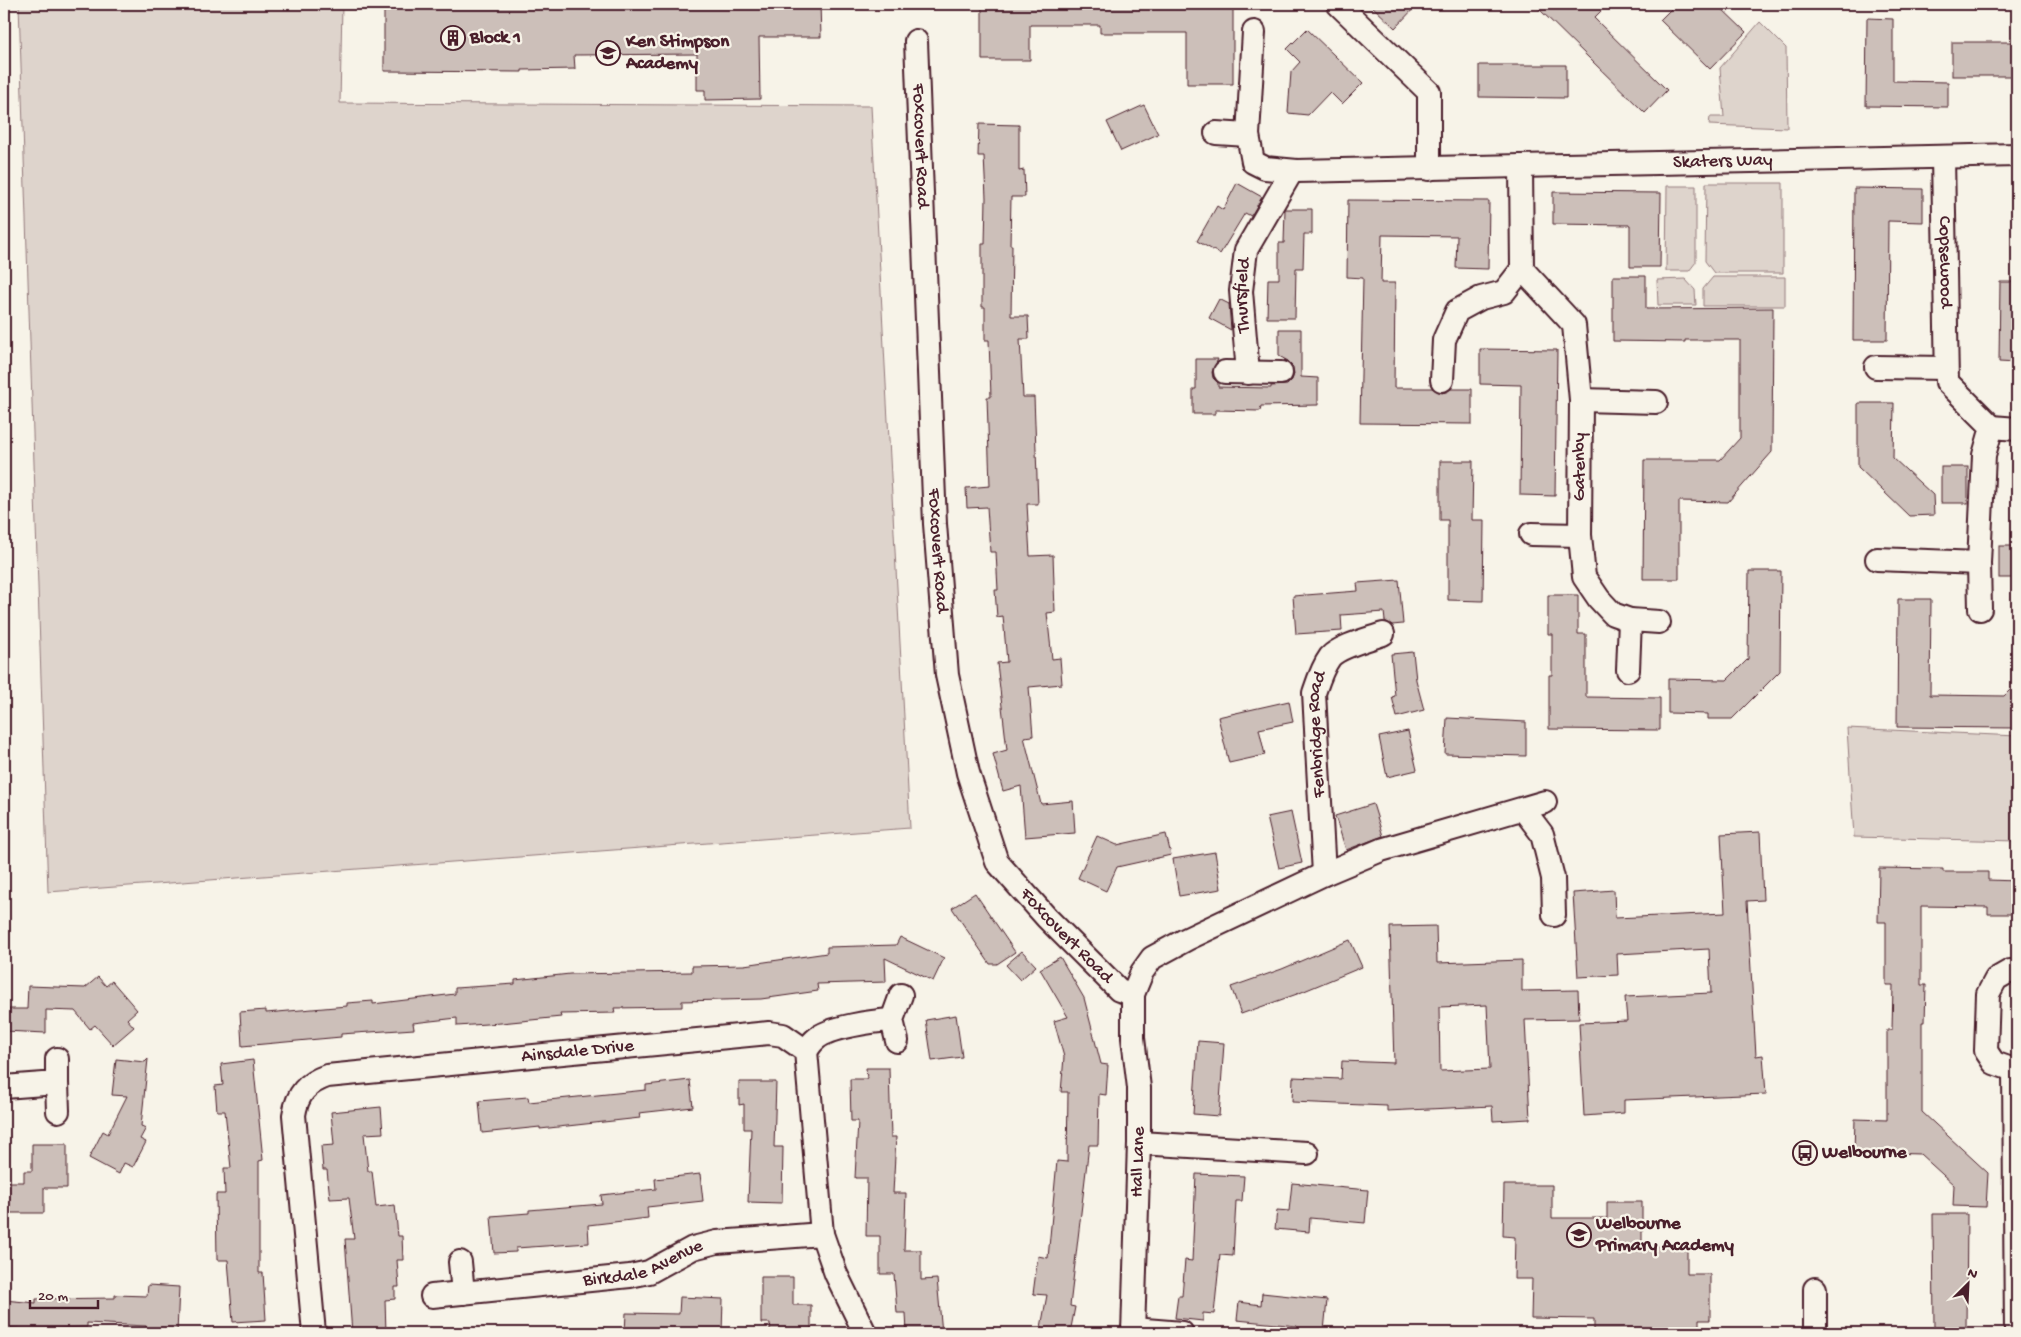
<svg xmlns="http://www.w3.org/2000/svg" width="2021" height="1337" font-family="'Gochi Hand',sans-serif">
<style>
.green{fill:#ded4cc;stroke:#947a7c}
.building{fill:#ccbfb9;stroke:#4a1f2b;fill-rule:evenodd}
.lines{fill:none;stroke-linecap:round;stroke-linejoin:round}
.street-casing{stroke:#4a1f2b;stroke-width:26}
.street{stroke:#f7f3e8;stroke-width:22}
.labels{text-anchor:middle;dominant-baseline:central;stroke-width:4.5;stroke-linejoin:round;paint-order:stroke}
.poi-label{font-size:19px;font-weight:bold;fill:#4a1f2b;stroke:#f7f3e8;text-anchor:start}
.street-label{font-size:19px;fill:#4a1f2b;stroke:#f7f3e8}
</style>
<rect width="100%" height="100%" fill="#f7f3e8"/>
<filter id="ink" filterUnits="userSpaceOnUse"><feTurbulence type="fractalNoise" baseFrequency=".02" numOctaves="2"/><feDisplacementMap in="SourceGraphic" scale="10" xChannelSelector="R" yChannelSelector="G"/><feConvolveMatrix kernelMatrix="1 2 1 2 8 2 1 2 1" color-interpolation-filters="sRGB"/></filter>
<g filter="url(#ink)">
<g class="green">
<polygon points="19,4 342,4 340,103 871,106 910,828 48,892"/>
<polygon points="1760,22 1786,48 1787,128 1709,125 1710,117 1724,117 1720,68"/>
<polygon points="1706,183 1783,183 1783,273 1714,273 1705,261"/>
<polygon points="1667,186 1696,186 1696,262 1689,271 1666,271"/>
<polygon points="1713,277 1785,277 1785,306 1703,306 1703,289"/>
<polygon points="1685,279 1695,290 1696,305 1658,305 1657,280"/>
<polygon points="1847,728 2017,736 2017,841 1854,837"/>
</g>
<g class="building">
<polygon points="384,4 820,4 821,37 759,37 760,99 705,100 705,90 697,90 697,54 574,55 575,69 522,70 522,72 384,71"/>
<polygon points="982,4 1233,4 1233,84 1187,84 1187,33 1100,33 1100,25 1030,25 1030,60 982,60"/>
<polygon points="1370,4 1418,4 1395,28"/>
<polygon points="1534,4 1608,4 1594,18 1667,90 1645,113"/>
<polygon points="1676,4 1717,4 1746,32 1710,69 1660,20"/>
<polygon points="1867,18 1893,19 1893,81 1948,82 1948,107 1866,106"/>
<polygon points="1307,29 1363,83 1342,104 1330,92 1308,115 1288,113 1291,72 1300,62 1287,49"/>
<rect x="1952" y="42" width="65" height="34"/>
<polygon points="1479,65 1566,65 1566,98 1479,97"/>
<polygon points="1144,105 1158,134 1121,151 1107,122"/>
<polygon points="979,124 1019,125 1019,171 1024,170 1025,197 1011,197 1010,245 1012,245 1011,316 1028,316 1029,339 1020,339 1023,397 1034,397 1038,504 1027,504 1030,556 1053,555 1055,612 1047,613 1052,659 1060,658 1062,684 1029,687 1033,736 1024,737 1041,804 1073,801 1075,833 1025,837 1021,786 1003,791 993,754 1007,750 997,663 1007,662 1003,616 997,617 995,590 998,590 996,552 990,552 987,507 967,508 966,488 990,486 987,397 991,397 989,340 985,340 985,307 982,307 982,244 985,244 986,198 984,156 978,156"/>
<polygon points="1237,183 1262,197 1251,216 1245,213 1220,254 1197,241 1217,206 1223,210"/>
<polygon points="1854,188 1923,189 1923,222 1888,221 1887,340 1853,340"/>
<polygon points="1553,192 1661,193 1660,267 1630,267 1630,225 1553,224"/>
<polygon points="1348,200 1489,201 1488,269 1456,268 1457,236 1382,235 1381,283 1395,283 1394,388 1432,388 1442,393 1451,389 1472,389 1472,424 1360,423 1363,278 1347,277"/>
<polygon points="1285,209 1312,209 1312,234 1304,234 1303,268 1296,268 1295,318 1267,318 1268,279 1279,279 1279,243 1284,243"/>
<polygon points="1613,276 1646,276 1646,309 1773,308 1772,452 1728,502 1679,501 1679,579 1643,579 1644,460 1720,460 1740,438 1740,340 1685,340 1685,342 1613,341"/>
<polygon points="2000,282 2017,282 2017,363 1999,362"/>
<polygon points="1219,299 1229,304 1231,330 1209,318"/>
<polygon points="1279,329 1301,329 1301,377 1318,378 1318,405 1261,406 1260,411 1215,410 1215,414 1193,414 1193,389 1196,389 1196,359 1218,359 1212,372 1213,378 1218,383 1218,387 1271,388 1271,386 1287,385 1292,380 1294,374 1293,367 1288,362 1284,360 1288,361 1279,356"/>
<polygon points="1480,349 1557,350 1555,496 1520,495 1521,385 1480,384"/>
<polygon points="1858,403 1894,403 1893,458 1933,495 1934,515 1909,516 1858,467"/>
<polygon points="1440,461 1473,461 1472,520 1484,520 1483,601 1448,600 1448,520 1440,520"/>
<rect x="1941" y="467" width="27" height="36"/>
<rect x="1999" y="546" width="18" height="32"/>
<polygon points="1749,571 1781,571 1780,671 1732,719 1708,719 1708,714 1668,713 1668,679 1727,680 1748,659"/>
<polygon points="1399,580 1403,624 1392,625 1385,621 1384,612 1341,615 1342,631 1296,634 1293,596 1358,591 1357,583"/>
<polygon points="1548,595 1578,595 1578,634 1586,634 1586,697 1660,698 1660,730 1549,729 1549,675 1552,675 1552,634 1548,634"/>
<polygon points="1898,599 1931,599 1930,695 2004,696 2017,683 2017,728 1897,727"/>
<polygon points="1413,652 1416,680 1424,710 1397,717 1392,697 1395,696 1391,654"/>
<polygon points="1289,701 1293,722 1259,729 1265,755 1229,763 1218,717"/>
<polygon points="1447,718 1526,722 1526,756 1445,754"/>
<polygon points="1408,731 1417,770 1387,777 1379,737"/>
<polygon points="1373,804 1383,836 1346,850 1335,816"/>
<polygon points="1291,812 1302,863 1279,868 1267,817"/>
<polygon points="1760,832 1763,900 1747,901 1756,1056 1763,1055 1766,1094 1624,1100 1624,1113 1584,1116 1579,1023 1627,1021 1625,997 1711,993 1709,949 1617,954 1618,975 1578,977 1573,893 1614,890 1615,918 1725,913 1721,834"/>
<polygon points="1166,834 1171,855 1117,867 1106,891 1078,878 1097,836 1117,845"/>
<polygon points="1215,852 1221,889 1179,896 1173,859"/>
<polygon points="1879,868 1943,869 1943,872 1988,872 1988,880 2017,881 2017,914 1988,914 1988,907 1921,906 1921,985 1926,985 1925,1022 1922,1022 1922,1112 1988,1173 1986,1207 1953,1206 1954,1185 1920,1154 1854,1152 1855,1119 1887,1120 1887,1030 1892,1030 1893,985 1886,985 1886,922 1878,922"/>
<polygon points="975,893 1015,952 997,964 990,964 952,908"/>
<path d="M1436 926 1437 963 1522 960V991L1578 990 1579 1019 1525 1020 1530 1119 1493 1121 1492 1106 1387 1111V1106L1292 1102 1293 1077 1341 1079 1342 1061 1394 1063 1390 927ZM1487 1005 1490 1069 1440 1071 1439 1007Z"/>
<polygon points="900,937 944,958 933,981 885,958 886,982 817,984 818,991 761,999 682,1001 682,1007 614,1008 615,1013 560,1014 561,1017 501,1023 457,1026 457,1018 413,1023 414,1029 341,1034 341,1037 242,1046 240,1012 266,1010 266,1013 347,1006 347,1003 373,1001 373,1004 455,994 455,988 515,984 515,980 570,974 692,972 692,966 744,965 827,953 827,947 896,945"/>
<polygon points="1350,940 1362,967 1297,994 1241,1014 1231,987 1282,969"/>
<polygon points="1022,951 1036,966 1020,980 1006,965"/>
<polygon points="1060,957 1084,998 1101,1064 1108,1065 1106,1095 1099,1094 1098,1145 1089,1145 1070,1306 1075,1307 1070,1333 1040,1333 1047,1295 1033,1294 1038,1256 1048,1258 1057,1161 1067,1162 1068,1092 1061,1092 1064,1057 1054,1021 1068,1017 1040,969"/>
<polygon points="98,977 106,986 112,981 137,1010 127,1019 134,1027 113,1045 95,1025 90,1029 75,1011 46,1010 46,1033 4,1031 4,1009 27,1009 28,986 85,988"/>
<polygon points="956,1015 962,1057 932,1061 926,1020"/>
<polygon points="1198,1041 1224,1043 1219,1116 1193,1114"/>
<polygon points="116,1059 145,1062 148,1059 141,1126 146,1128 140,1139 146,1142 133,1167 124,1163 119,1174 89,1158 103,1131 108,1134 127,1096 112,1095"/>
<polygon points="253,1060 263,1160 259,1161 259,1273 263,1273 266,1320 233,1322 228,1260 217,1260 216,1194 225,1194 224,1168 231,1168 225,1111 217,1111 215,1086 223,1085 221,1064"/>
<polygon points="866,1068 889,1068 891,1137 896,1137 893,1193 906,1193 904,1250 921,1250 921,1280 937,1279 942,1333 907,1333 906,1313 897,1313 894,1274 880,1274 880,1236 866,1236 867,1178 855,1178 858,1121 851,1121 850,1079 867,1079"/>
<polygon points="690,1080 693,1107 639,1113 640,1118 540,1129 540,1127 482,1133 479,1101 528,1097 529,1102 646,1090 646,1085"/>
<polygon points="739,1082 776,1082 774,1147 783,1147 782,1203 748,1202 751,1129 744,1129 744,1104 739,1105"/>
<polygon points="381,1107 383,1133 364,1134 368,1171 372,1171 376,1207 395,1205 398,1236 402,1236 403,1260 397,1260 399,1287 395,1287 395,1299 385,1300 386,1333 352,1333 345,1239 354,1239 349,1198 330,1199 327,1170 323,1170 321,1146 334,1145 331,1112"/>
<polygon points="32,1144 67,1144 67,1188 44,1188 44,1213 4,1213 4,1182 24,1182 24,1171 32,1171"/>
<polygon points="700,1174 703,1201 647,1207 648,1218 588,1225 589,1243 516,1248 516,1252 494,1253 491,1216 529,1213 529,1210 602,1204 601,1195 656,1189 655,1179"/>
<polygon points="1196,1174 1244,1176 1242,1201 1236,1201 1233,1256 1220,1255 1214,1314 1203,1313 1203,1321 1175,1318 1178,1296 1182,1296 1185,1260 1192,1261"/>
<polygon points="1292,1183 1368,1190 1365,1223 1310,1218 1309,1232 1275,1229 1277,1210 1289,1211"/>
<polygon points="1504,1185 1552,1185 1552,1218 1607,1218 1607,1202 1642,1202 1642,1246 1687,1246 1687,1274 1710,1274 1710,1320 1699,1320 1699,1333 1594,1333 1594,1319 1531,1318 1532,1279 1514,1279 1515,1237 1503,1236"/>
<polygon points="1933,1214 1967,1214 1966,1329 1934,1329"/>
<polygon points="761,1277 793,1277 793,1305 811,1305 811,1333 770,1333 770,1323 761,1323"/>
<polygon points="148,1285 179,1287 177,1333 146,1333 146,1326 87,1323 87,1327 27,1329 4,1327 4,1300 36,1303 36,1299 115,1298 115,1295 147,1296"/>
<polygon points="1262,1293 1327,1300 1324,1331 1296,1329 1297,1326 1237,1320 1239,1302 1261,1305"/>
<polygon points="680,1297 723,1299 722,1333 625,1333 626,1313 679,1314"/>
</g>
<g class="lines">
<defs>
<g id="street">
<polyline points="1338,4 1429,92 1429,169"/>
<path id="s1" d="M1254 32 1248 135 1253 162 1265 168 1297 171 2017 155"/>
<path id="s2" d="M916 41 935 524 947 675 968 773 997 862 1047 918 1119 990 1133 994"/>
<polyline points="1216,133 1248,135"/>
<path id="s3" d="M1943 157 1947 382 1992 427"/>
<polyline points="1521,166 1522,269"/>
<polyline points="1876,367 1946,368"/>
<polyline points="1225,372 1281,373"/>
<path id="s4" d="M1248 373 1241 291 1246 250 1292 171"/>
<polyline points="1442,380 1444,340 1457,311 1481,298 1504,292 1522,269 1574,325 1581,400 1580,535 1584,577 1599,599 1613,614 1630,620 1659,622"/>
<polyline points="1581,400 1656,402"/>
<polyline points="1531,534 1580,535"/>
<polyline points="1877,559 1979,563"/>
<polyline points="1980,609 1979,563 1984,455 1992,427 2017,429"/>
<polyline points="1628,670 1630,620"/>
<polyline points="1523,809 1542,834 1553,878 1554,915"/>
<path id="s5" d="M1324 874 1314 693C1318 681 1322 668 1330 657 1340 646 1369 639 1383 634"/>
<polyline points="2017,972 2010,971 1996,979 1988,994 1986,1051 1994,1063 2014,1070 2017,1068"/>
<polyline points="897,1041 892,1020 901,995"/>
<path d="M806 1051C809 1047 812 1042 816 1039 829 1027 874 1021 892 1020"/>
<polyline points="2014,1070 2016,1333"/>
<polyline points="57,1083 58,1111"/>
<polyline points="4,1087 57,1083 57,1059"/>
<polyline points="1139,1143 1307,1153"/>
<polyline points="460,1262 463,1293"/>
<path id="s6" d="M432 1296 630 1276 649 1272 693 1248 717 1242 822 1234"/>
<polyline points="1133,1329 1182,1333"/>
<path id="s7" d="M314 1333 294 1115C297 1094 307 1083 327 1076L769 1033 783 1035 806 1051 822 1234 836 1274 865 1333"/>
<path id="s8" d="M1133 1333 1139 1143V1088L1133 1038V994L1142 972 1152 958 1187 939 1324 874 1381 850 1545 802"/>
<polyline points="1815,1333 1815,1289"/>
</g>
</defs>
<use href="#street" class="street-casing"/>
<use href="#street" class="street"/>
</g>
</g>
<defs>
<symbol id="building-ring" viewBox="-11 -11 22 22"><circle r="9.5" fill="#f7f3e8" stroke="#4a1f2b" stroke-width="1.5"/><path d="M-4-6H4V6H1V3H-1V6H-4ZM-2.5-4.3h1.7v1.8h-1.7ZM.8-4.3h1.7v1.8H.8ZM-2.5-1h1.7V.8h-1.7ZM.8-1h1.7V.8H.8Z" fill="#4a1f2b"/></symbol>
<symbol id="school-ring" viewBox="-11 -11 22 22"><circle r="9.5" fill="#f7f3e8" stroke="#4a1f2b" stroke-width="1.5"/><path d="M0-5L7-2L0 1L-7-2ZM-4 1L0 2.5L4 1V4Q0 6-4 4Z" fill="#4a1f2b"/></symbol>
<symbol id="bus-ring" viewBox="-11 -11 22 22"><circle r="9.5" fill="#f7f3e8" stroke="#4a1f2b" stroke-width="1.5"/><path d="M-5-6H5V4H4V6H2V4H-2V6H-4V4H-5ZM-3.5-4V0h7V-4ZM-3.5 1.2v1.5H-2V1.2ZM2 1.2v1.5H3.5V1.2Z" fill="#4a1f2b"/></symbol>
</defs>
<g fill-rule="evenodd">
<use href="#building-ring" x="439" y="24" width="28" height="28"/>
<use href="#school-ring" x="594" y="39" width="28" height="28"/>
<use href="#bus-ring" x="1791" y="1139" width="28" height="28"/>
<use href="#school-ring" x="1565" y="1221" width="28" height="28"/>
</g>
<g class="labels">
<g class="poi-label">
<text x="470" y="38">Block 1</text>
<text x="626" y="42">Ken Stimpson<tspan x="626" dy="22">Academy</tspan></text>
<text x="1822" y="1153">Welbourne</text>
<text x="1596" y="1224">Welbourne<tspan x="1596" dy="22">Primary Academy</tspan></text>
</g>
<g class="street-label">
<text stroke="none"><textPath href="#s2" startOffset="105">Foxcovert Road</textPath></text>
<text stroke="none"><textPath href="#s1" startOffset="602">Skaters Way</textPath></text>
<text stroke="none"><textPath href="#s3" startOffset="105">Copsewood</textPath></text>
<text stroke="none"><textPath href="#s4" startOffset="78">Thursfield</textPath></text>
<text transform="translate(1580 467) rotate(-90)">Gatenby</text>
<text stroke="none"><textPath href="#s2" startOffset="510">Foxcovert Road</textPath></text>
<text stroke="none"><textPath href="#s5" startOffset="140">Fenbridge Road</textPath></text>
<text stroke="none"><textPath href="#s2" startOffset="930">Foxcovert Road</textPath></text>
<text stroke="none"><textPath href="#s7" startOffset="525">Ainsdale Drive</textPath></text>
<text stroke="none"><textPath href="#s8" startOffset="171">Hall Lane</textPath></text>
<text stroke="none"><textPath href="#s6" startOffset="215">Birkdale Avenue</textPath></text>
</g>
</g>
<rect width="2021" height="1337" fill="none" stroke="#f7f3e8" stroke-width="20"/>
<rect x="10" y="10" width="2001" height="1317" fill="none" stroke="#4a1f2b" stroke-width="2" filter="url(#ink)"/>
<g transform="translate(1968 1284) rotate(24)" stroke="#f7f3e8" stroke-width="4" paint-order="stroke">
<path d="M0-4L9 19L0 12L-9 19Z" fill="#4a1f2b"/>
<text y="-8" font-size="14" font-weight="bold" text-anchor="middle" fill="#4a1f2b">N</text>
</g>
<path d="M30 1300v8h68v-8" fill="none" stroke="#4a1f2b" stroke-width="2.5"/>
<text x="38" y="1300" font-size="15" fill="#4a1f2b" stroke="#f7f3e8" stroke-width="4" paint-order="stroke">20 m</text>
</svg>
